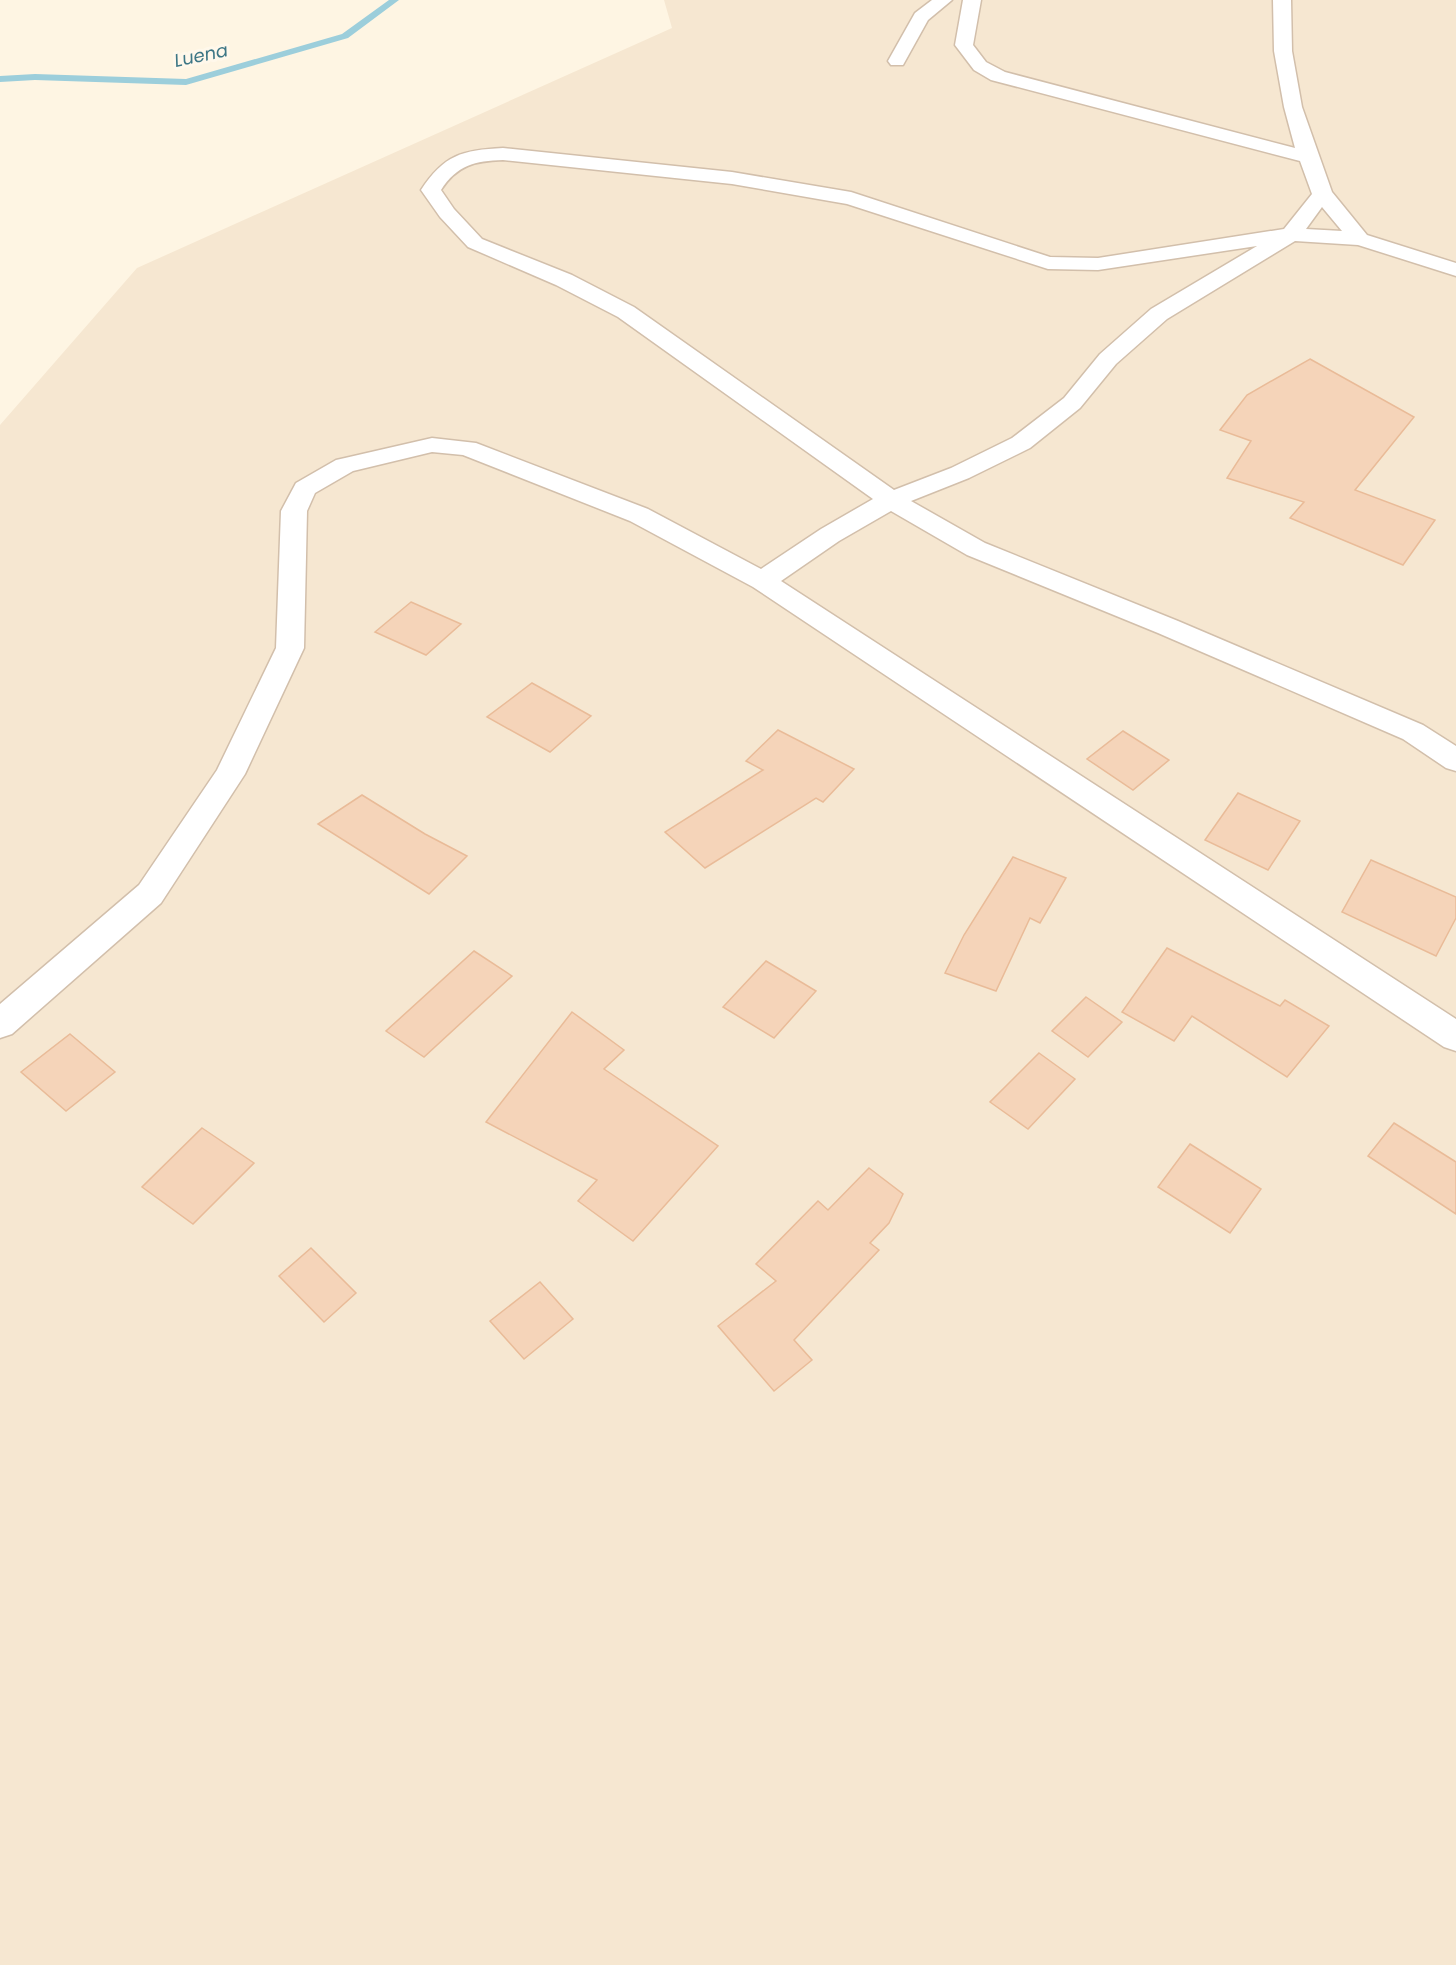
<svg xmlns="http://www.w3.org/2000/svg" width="1456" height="1965" font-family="Poppins,sans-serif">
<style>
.residential{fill:#f6e7d1}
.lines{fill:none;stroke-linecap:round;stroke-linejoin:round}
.stream{fill:#9ccedb;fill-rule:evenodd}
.building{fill:#f5d4b9;stroke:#e9bb98;stroke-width:1.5}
.minor-casing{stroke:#d2bfab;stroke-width:3}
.minor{fill:#fff;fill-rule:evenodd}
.labels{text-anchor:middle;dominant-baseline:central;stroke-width:6;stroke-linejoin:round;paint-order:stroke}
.far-water-label{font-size:18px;font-style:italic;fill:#3d7685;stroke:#fff8eb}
</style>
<rect width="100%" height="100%" fill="#fef5e3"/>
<polygon class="residential" points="664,0 1456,0 1456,1965 0,1965 0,425 137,268 672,28"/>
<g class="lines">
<polygon class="stream" points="389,0 399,0 348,38 186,85 35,80 0,82 0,76 35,74 186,79 342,34"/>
</g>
<g class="building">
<polygon points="1310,359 1414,417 1355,490 1435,520 1403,565 1290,518 1304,502 1227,478 1251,441 1220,430 1247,395"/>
<polygon points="411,602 461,624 426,655 375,632"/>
<polygon points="532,683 591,716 550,752 487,717"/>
<polygon points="778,730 854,769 823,802 816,798 705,868 665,832 763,770 746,761"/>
<polygon points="1123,731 1169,760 1133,790 1087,759"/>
<polygon points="1238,793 1300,821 1268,870 1205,840"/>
<polygon points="362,795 425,834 467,856 429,894 318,824"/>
<polygon points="1013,857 1066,878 1040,923 1030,918 996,991 945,973 964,935"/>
<polygon points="1371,860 1456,897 1456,918 1436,956 1342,912"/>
<polygon points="1167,948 1280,1006 1285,1000 1329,1026 1287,1077 1192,1016 1174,1041 1122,1012"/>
<polygon points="474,951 512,976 424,1057 386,1031"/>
<polygon points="766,961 816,991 774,1038 723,1007"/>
<polygon points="1086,997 1122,1022 1088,1057 1052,1031"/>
<polygon points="572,1012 624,1050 604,1069 718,1146 633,1241 578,1201 597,1180 486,1122"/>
<polygon points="70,1034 115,1072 66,1111 21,1072"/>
<polygon points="1039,1053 1075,1079 1028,1129 990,1102"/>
<polygon points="1394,1123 1456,1162 1456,1214 1368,1156"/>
<polygon points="202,1128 254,1163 193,1224 142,1187"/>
<polygon points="1190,1144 1261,1189 1230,1233 1158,1187"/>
<polygon points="869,1168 903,1194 889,1223 870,1243 879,1250 794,1340 812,1360 774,1391 718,1326 776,1281 756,1264 818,1201 828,1210"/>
<polygon points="311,1248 356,1293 324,1322 279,1276"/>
<polygon points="540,1282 573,1319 524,1359 490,1321"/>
</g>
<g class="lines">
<defs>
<g id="minor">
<polygon points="932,0 952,0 928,20 903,65 891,65 888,61 915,13"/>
<path d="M963 0H981L973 45 986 62 1005 72 1295 148 1284 107 1274 51 1273 0H1291L1292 51 1302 107 1332 192 1367 235 1456 263V276L1358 245 1295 241 1167 319 1116 364 1080 408 1030 448 969 478 911 501 985 543 1178 621 1423 725 1456 746V771L1446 768 1403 739 1158 633 967 555 891 511 839 541 781 581 1456 1019V1051L1444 1047 753 587 630 521 463 455 432 452 353 471 315 493 307 511 304 648 245 774 161 903 12 1034 0 1038V1004L139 885 217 770 276 648 281 511 296 483 336 460 345 458 432 438 476 443 648 509 761 569 821 529 873 499 618 317 556 285 468 247 440 217 421 190C444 155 462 150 503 148L732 172 851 192 1050 257 1098 258 1284 229 1312 194 1300 161 991 80 974 70 955 45ZM503 160 732 184 847 204 1048 269 1098 270 1257 246 1151 309 1100 354 1064 398 1012 438 951 468 894 490 634 307 572 275 482 239 454 209 441 190C457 165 475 161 503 160ZM1322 207 1342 231 1306 229Z"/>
</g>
</defs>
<use href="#minor" class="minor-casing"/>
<use href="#minor" class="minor"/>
</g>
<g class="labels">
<g class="far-water-label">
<text transform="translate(201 55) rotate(-12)">Luena</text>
</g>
</g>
</svg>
